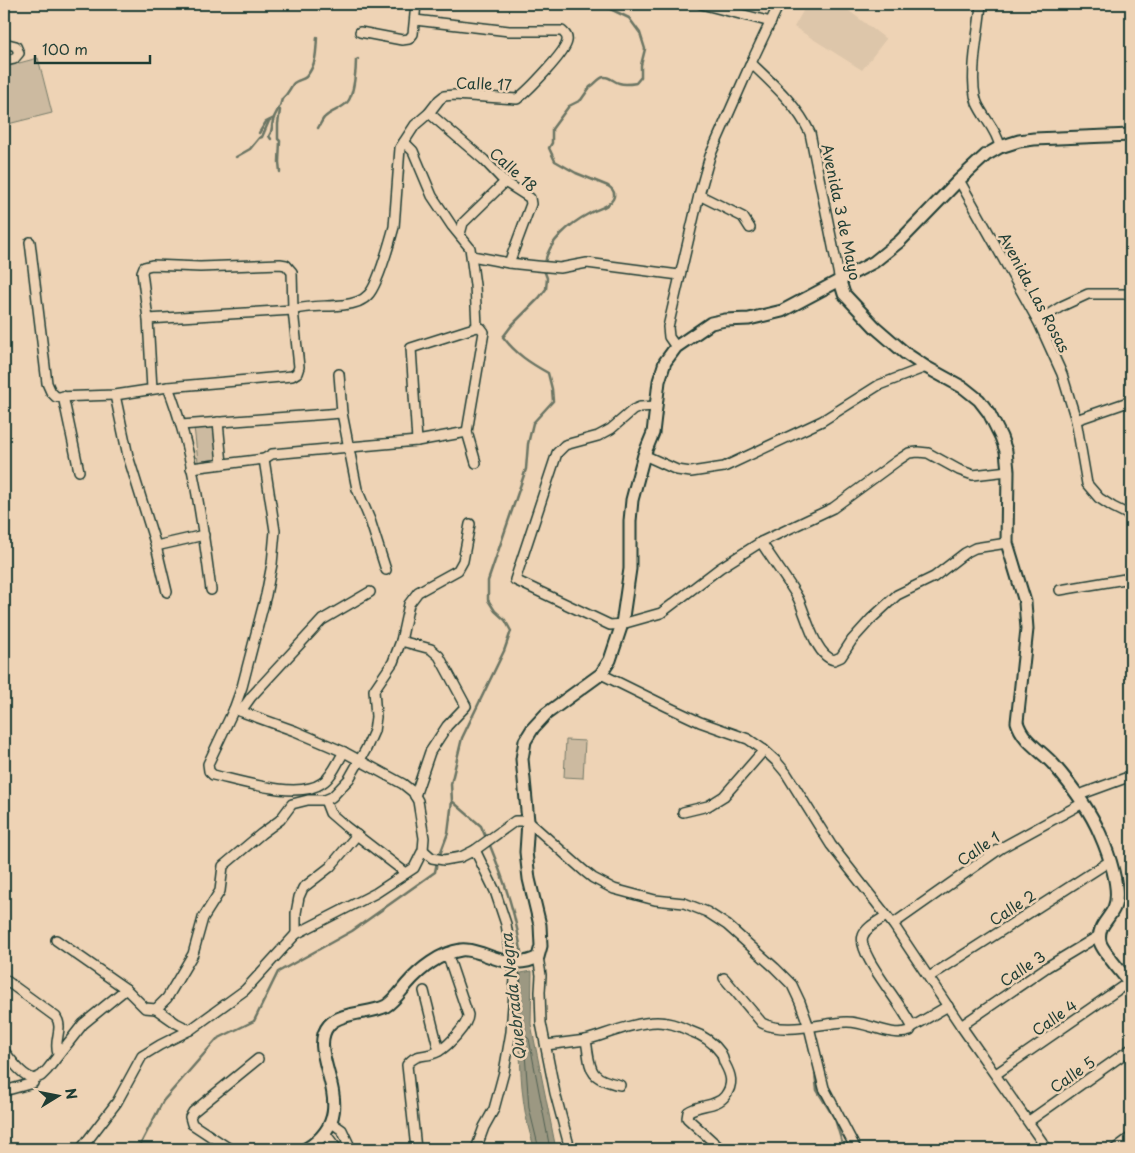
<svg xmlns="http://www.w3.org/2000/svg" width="1135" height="1153" font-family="'Playpen Sans',sans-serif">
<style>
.built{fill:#ddc6aa}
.green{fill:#ccbaa0;stroke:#767c6a}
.water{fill:#9c9882;stroke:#6a7463}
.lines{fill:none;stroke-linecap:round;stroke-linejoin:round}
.shore{stroke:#516153;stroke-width:1}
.stream{stroke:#6a7463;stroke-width:2.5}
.street-casing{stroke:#1f3d34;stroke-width:12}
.secondary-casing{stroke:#1f3d34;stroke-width:15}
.street{stroke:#eed3b5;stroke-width:9}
.secondary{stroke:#eed3b5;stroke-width:11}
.labels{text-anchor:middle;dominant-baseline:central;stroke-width:5;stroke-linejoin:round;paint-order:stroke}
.street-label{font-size:15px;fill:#1f3d34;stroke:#eed3b5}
.water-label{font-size:16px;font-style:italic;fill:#324b40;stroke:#eed3b5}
</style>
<rect width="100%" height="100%" fill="#eed3b5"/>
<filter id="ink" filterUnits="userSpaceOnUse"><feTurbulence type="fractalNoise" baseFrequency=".02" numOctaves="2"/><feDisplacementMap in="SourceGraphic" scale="10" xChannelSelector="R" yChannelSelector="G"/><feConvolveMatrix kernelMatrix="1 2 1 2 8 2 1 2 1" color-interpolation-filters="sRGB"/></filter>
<g filter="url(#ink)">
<polygon class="built" points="807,4 840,4 886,39 862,70 794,27"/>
<g class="green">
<polygon points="38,58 52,113 4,125 4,67"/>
<polygon points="215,425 219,459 198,462 194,427"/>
<polygon points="566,740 585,741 583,778 564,777"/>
</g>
<path class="water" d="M532 971 531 1024 556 1149H535C523 1117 521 1084 520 1050 519 1024 518 999 521 973Z"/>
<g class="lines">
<polyline class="shore" points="539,1149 529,1108 524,1040 527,1037 529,1039 550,1149"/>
<g class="stream">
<polyline points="280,110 278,124 278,139 280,141 279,162 280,172"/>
<path d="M318 128C320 125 322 120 324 118 331 110 344 109 349 100 354 91 356 70 356 60L358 59"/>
<polyline points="259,133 266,122 274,118"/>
<path d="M271 139 269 136C273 131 271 127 273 121 275 112 280 110 282 99 288 94 289 90 293 84 296 80 303 80 306 77 317 64 316 51 317 37"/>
<polyline points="236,157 250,149 259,138 262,137 269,121"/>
<path d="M545 264C547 242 571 223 590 213 597 209 609 207 613 199 616 193 613 189 608 186L576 173 555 161 549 148 552 143V129L569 106 581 100 590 87C595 85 598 78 604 77 609 76 614 82 619 83 625 85 630 84 636 83L641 77V65L645 49 640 33 629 18 600 4"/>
<polyline points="452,801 481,826 486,838"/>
<path d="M489 843C504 880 518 919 522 960"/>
<path d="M439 857 448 833 452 801 451 784 462 738 504 651 511 631 505 620 495 611 488 600V581L526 469 528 444 533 423 553 401 552 389 548 373C530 363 516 354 503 337L512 325 539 298 546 289 547 278 544 270"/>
<polyline points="815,1074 817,1090 835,1119 844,1149"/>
<polyline points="138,1149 163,1101 217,1039 254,1021 278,972 352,931 435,872 437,862"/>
</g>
<defs>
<g id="street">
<polyline points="701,4 771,22"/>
<path d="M981 4C979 31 968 78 977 103 984 119 997 130 1000 147"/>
<polyline points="360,32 402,40 409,39 413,34 416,4"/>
<polyline points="4,43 16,46 19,53 14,59 4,61"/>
<path d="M751 63C773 84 797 105 810 133L840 281"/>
<polyline points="429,113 484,160 505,182 530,198 531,204 509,263"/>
<polyline points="404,142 413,151 432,196 452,226 470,248 475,285 477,327"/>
<polyline points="959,180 1038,321 1062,374 1076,420 1087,484 1099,498 1113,507 1131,516"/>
<polyline points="699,195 743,217 750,228"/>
<polyline points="460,234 463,223 505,182"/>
<polyline points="30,242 47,383 51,392 56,397 115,395 168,387 292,376 297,373 299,367 293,310 292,272 286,265 280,264 200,267 152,265 144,267 142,272 148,319 152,389"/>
<polyline points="472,256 509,263 537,266 560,268 587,263 679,275"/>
<path d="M148 319 293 310C309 305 326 307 343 305 352 304 362 302 368 295 378 286 390 241 394 227L400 148 415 125 429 113 439 100 444 96 454 95 517 99C527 92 566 52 567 41 568 36 565 34 562 31H509L415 20"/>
<polyline points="1038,321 1062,306 1088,294 1131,294"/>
<polyline points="676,347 669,337 668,327 699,195 710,156 751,63 779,4"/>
<polyline points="339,374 342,413 357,489 370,520 386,570"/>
<path d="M168 387C193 451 202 521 211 590"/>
<polyline points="115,395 128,456 156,546 167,592"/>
<polyline points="63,396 79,471"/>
<polyline points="656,406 640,407 633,410 611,429 598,436 565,445 557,453 515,580 610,625 622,624 661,613 720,568 761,542 833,508 897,461 909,453 918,452 928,453 959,470 973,475 1008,471"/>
<polyline points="1076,420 1131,401"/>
<polyline points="218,422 222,464"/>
<polyline points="181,425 342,413"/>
<polyline points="417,441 411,348 477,327 481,328 484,332 467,432 476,463"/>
<polyline points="644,455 677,470 691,472 724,467 822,421 879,385 926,367"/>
<path d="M264 459 275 531 272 564 266 595 242 687 234 709 208 764 209 771 213 775C240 781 298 800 322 783 332 777 338 761 344 752"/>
<polyline points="191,468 264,459 272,454 417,441 467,432"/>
<path d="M761 542C773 561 787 579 798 598 806 614 815 656 834 660L841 657 852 640 871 619 897 595 934 577 965 553 975 548 1007 543"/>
<polyline points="156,546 204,535"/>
<polyline points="1060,590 1131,578"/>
<polyline points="401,641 431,649 439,656 466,706 447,726 430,752 415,796"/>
<polyline points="601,674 668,707 700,722 748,739 764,750 776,761 786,773 831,845 893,924 961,1026 1047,1149"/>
<polyline points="241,711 251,697 322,620 370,592"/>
<polyline points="1079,795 1131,776"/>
<polyline points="325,800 330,813 345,826 406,873"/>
<polyline points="683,812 708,806 724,796 764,750"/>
<polyline points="423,850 432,858 444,860 461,857 475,850 515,821 528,821 583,870 593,878 614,889 655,900 684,903 707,912 727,925 775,968 792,985 800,1002 809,1027 824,1088 856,1149"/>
<polyline points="475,850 495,891 506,924 515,979 511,1032 504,1072 494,1109 484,1127 476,1149"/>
<path d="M886 916C879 921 866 927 863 936 856 953 904 1006 912 1027"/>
<polyline points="893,924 1001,848 1083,803"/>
<polyline points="296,934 296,913 299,897 303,888 330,867 357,835"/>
<polyline points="56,940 126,989 145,1008 156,1009 167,998 193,954 203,918 220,891 223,866 261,834 280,820 292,804 308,800 325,800 332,797 349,779 366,749 374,731 376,717 374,690 393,662 401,641 409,604 418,592 458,570 463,561 470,524"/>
<polyline points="538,957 541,975 540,992 541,1023 555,1093 570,1149"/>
<polyline points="929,977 1110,861"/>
<path d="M724 978 762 1023C785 1035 821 1023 846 1022 867 1021 889 1038 910 1031L912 1027 948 1006"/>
<path d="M4 979 56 1017C64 1029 53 1040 58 1054"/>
<polyline points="424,991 439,1051"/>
<polyline points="156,1009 176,1023 190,1030"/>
<polyline points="961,1026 1047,967 1100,935"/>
<path d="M586 1040C607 1034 635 1022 657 1022 668 1022 680 1026 690 1031 702 1035 714 1043 721 1053 723 1056 723 1061 725 1064 731 1075 734 1084 725 1096 717 1107 699 1104 688 1112L687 1118 721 1149"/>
<path d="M546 1045 586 1040C591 1070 587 1078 620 1085"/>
<path d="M4 1051C13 1062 21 1075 34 1079"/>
<polyline points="996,1074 1129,982"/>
<polyline points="4,1091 33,1083 34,1079 41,1076 47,1070 83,1024 126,989"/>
<polyline points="1029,1121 1131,1049"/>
<polyline points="332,1123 342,1130 351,1149"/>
<polyline points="325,1133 337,1149"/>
<polyline points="81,1149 117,1102 142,1056 160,1045 190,1030 245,990 296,934 376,893 414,868 423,850 424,838 418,801 413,792 403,784 344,752 295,731 234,709"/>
<polyline points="230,1149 192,1124 190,1117 193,1112 258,1059"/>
<path d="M416 1149 407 1065C418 1051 425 1059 439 1051 448 1046 468 1025 468 1015L447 953"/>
<polyline points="1115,1149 1131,1137"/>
</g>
<g id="secondary">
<path d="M840 281 844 294 875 327 905 353 926 367 964 388 979 400 989 413 1001 437 1006 451 1008 471 1007 543 1025 602 1027 629 1017 722C1023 742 1041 750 1054 765 1072 786 1089 808 1100 834 1108 852 1122 890 1114 908 1108 921 1097 926 1100 942 1102 951 1125 976 1131 985"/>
<path d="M306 1149C368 1111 303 1055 329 1025 340 1012 370 1014 386 1006 394 1001 401 991 407 984 420 969 440 953 461 950 468 949 476 952 483 954 501 961 520 967 538 957L541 946 540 925 529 879 526 852 528 821 522 759 525 741 533 728 546 714 601 674 610 660 622 624 630 569V521L632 500 644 455 653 433 659 381 665 362 676 347 711 323 725 320 749 319 782 311 874 262 900 241 959 180 986 155 1000 147 1019 141 1034 139 1131 135"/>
</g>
</defs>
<use href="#street" class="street-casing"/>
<use href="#secondary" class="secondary-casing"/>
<use href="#street" class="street"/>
<use href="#secondary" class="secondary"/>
</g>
</g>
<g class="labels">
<g class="street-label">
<text transform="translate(484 83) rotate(2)">Calle 17</text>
<text transform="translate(514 169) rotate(42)">Calle 18</text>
<text transform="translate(842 212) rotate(78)">Avenida 3 de Mayo</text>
<text transform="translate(1035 292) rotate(62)">Avenida Las Rosas</text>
<text transform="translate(978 848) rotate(-34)">Calle 1</text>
<text transform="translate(1012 907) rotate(-33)">Calle 2</text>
<text transform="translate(1022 968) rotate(-34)">Calle 3</text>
<text transform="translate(1054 1017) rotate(-35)">Calle 4</text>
<text transform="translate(1072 1074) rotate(-35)">Calle 5</text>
</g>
<g class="water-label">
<text transform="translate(512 997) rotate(-96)">Quebrada Negra</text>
</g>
</g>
<rect width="1135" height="1153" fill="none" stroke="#eed3b5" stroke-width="20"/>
<rect x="10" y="10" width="1115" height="1133" fill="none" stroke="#1f3d34" stroke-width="2" filter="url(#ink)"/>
<g transform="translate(58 1096) rotate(80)" stroke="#eed3b5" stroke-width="4" paint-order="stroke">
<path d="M0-4L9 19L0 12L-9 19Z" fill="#1f3d34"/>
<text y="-8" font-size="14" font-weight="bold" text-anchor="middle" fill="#1f3d34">N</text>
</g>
<path d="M35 55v8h115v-8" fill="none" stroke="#1f3d34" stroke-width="2.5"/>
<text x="42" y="55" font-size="15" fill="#1f3d34" stroke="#eed3b5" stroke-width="4" paint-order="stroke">100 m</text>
</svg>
